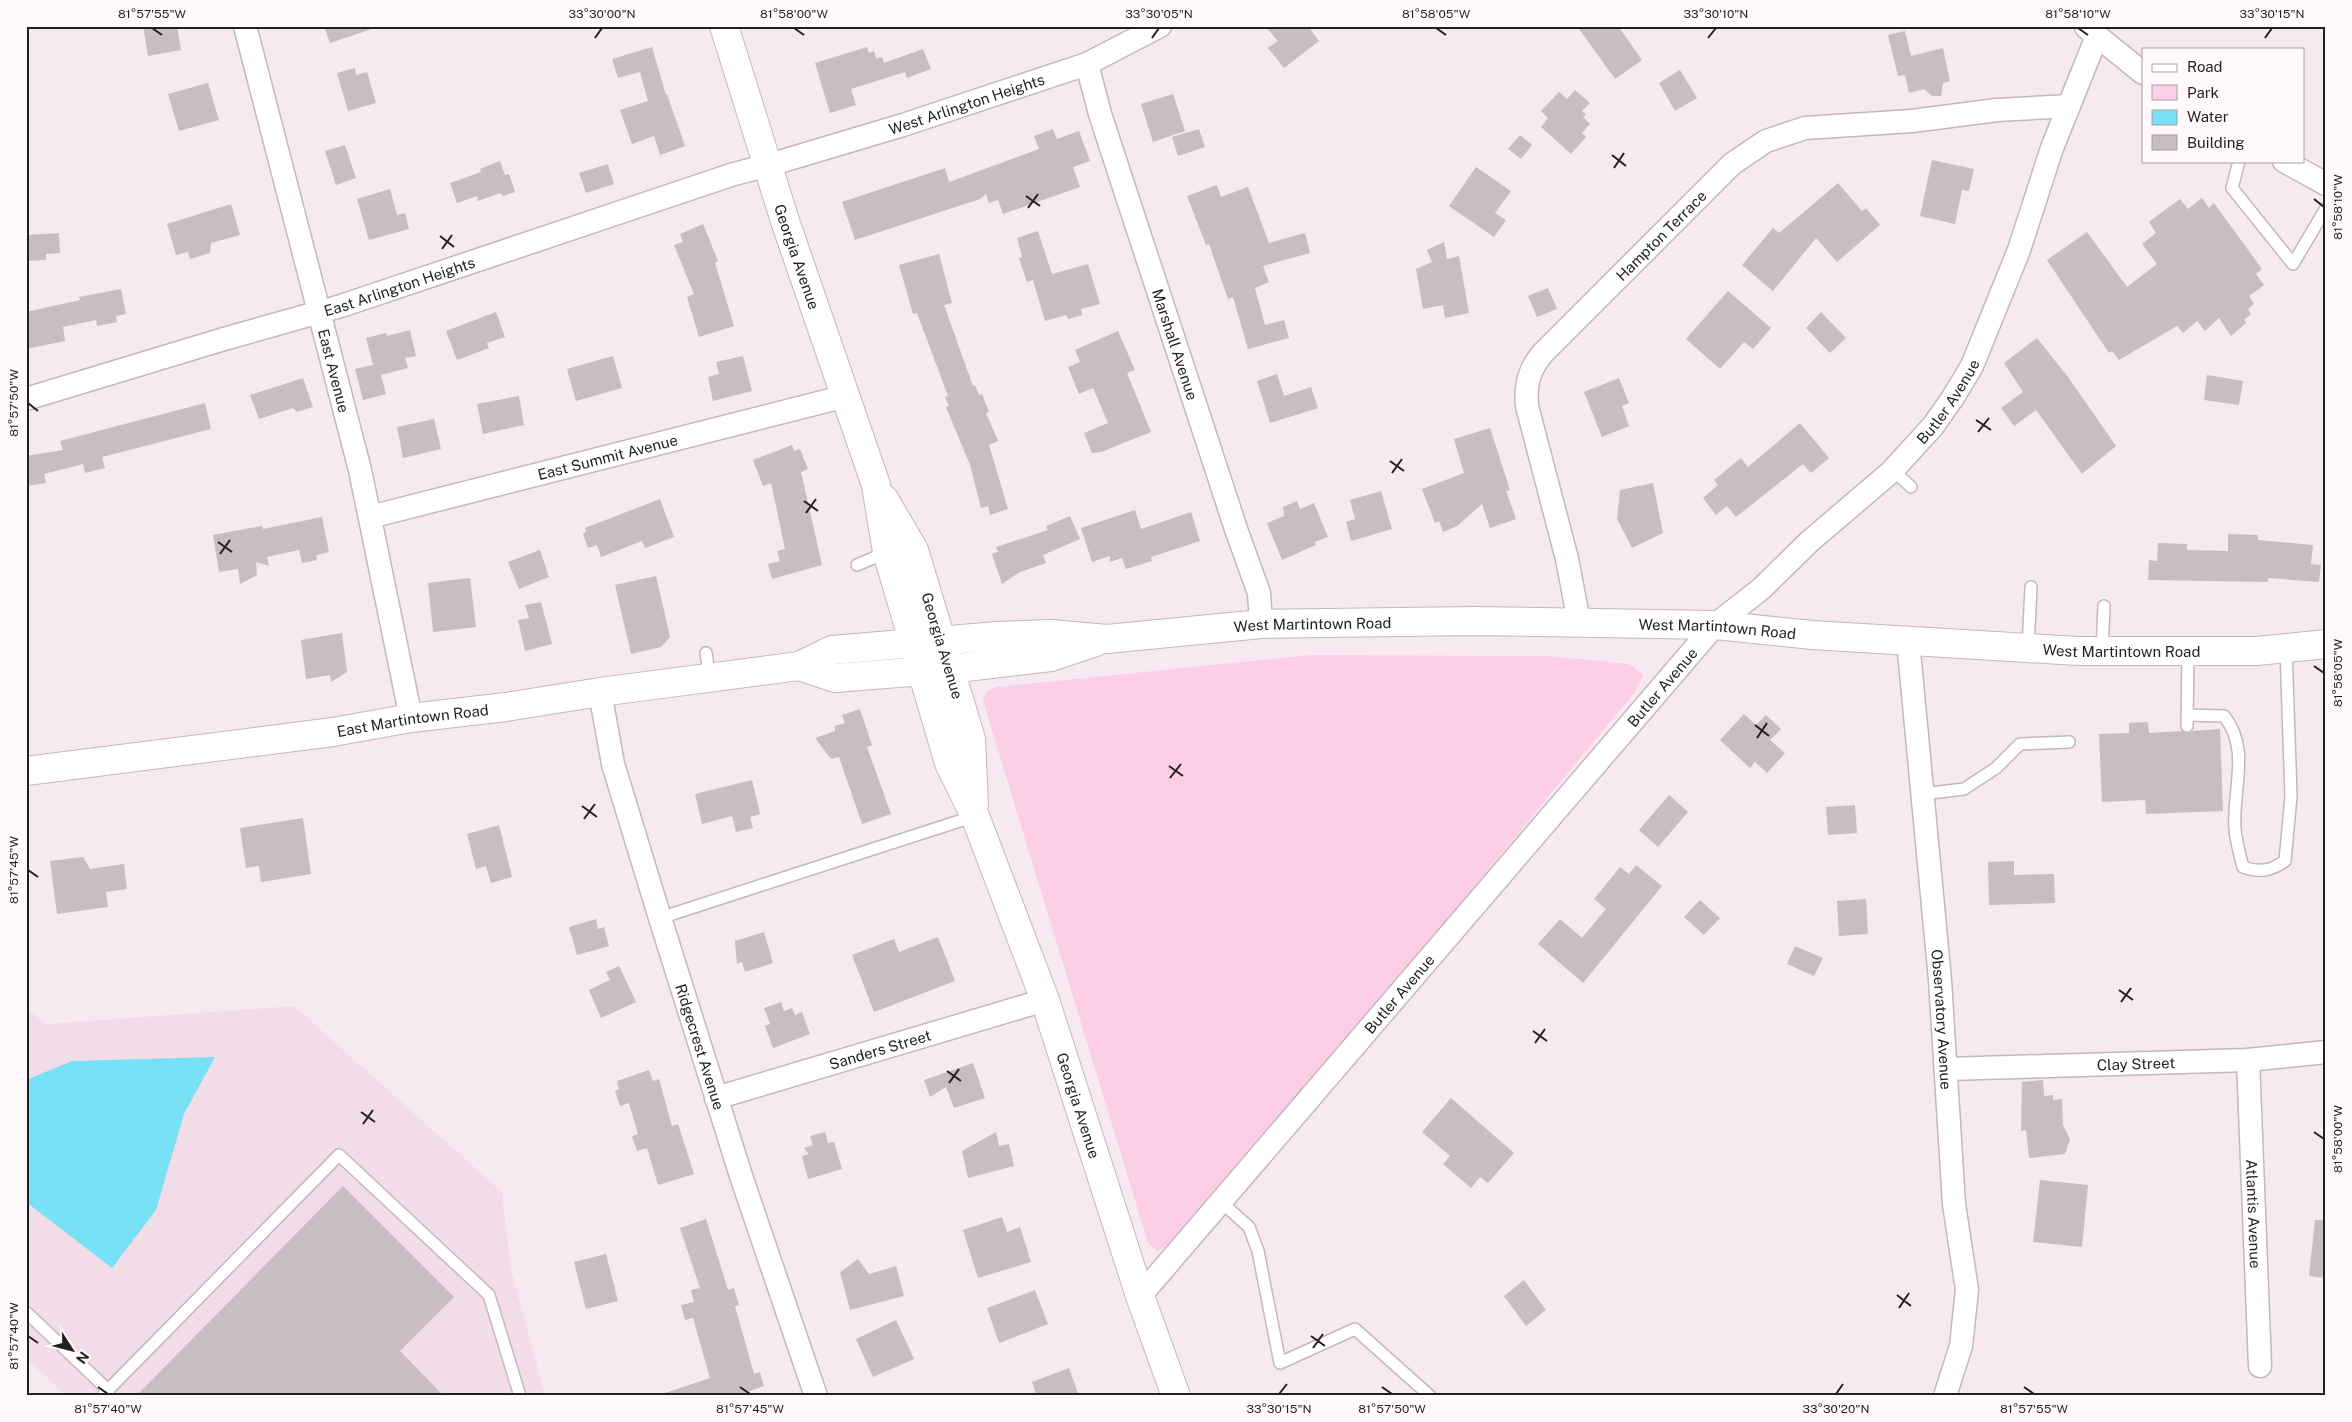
<svg xmlns="http://www.w3.org/2000/svg" width="2352" height="1422" font-family="'Public Sans',sans-serif">
<style>
.built{fill:#f2dce7}
.green{fill:#fccfe6}
.water{fill:#79e1f6}
.building{fill:#c9bcc3}
.lines{fill:none;stroke-linecap:round;stroke-linejoin:round}
.service-casing{stroke:#c4b7bd;stroke-width:14}
.minor-casing{stroke:#c4b7bd;stroke-width:25}
.secondary-casing{stroke:#c4b7bd;stroke-width:30}
.primary-casing{stroke:#c4b7bd;stroke-width:30}
.service{stroke:#fff;stroke-width:11}
.minor{stroke:#fff;stroke-width:22}
.secondary{stroke:#fff;stroke-width:28}
.primary{stroke:#fff;stroke-width:28}
.ticks{fill:none;stroke:#231e20;stroke-width:2}
.labels{text-anchor:middle;dominant-baseline:central;stroke-width:4;stroke-linejoin:round;paint-order:stroke}
.street-label{font-size:15px;fill:#231e20;stroke:#fff9fc}
.neatline{fill:none;stroke:#231e20;stroke-width:2}
.ticks-label{font-size:12px;text-anchor:middle;fill:#231e20}
</style>
<rect width="100%" height="100%" fill="#f7e9f0"/>
<polygon class="built" points="294,1006 502,1192 511,1269 545,1396 67,1396 26,1358 26,1009 47,1024"/>
<polygon class="green" points="1311,655 1550,656 1629,664 1643,675 1635,692 1255,1152 1168,1246 1157,1251 1148,1243 983,701 986,692 996,687"/>
<polygon class="water" points="215,1057 184,1114 156,1210 112,1268 26,1202 26,1080 72,1061"/>
<g class="building">
<polygon points="143,26 177,26 181,50 148,56"/>
<polygon points="324,26 371,26 372,29 330,43"/>
<polygon points="1265,26 1308,26 1319,41 1284,68 1268,48 1278,41"/>
<polygon points="1577,26 1618,26 1642,60 1615,79"/>
<polygon points="1905,31 1911,56 1943,48 1950,81 1943,83 1941,96 1932,96 1924,89 1909,93 1905,75 1898,76 1888,35"/>
<polygon points="652,47 666,95 667,94 685,146 660,155 654,136 632,144 620,110 648,101 640,72 618,78 612,59"/>
<polygon points="867,47 869,53 874,51 876,58 882,57 884,63 923,49 931,69 907,78 905,72 851,89 856,105 830,113 815,63"/>
<polygon points="355,68 356,75 367,72 376,103 348,111 337,73"/>
<polygon points="1680,70 1697,98 1675,111 1659,83"/>
<polygon points="208,83 219,120 179,131 168,94"/>
<polygon points="1575,90 1590,103 1582,111 1586,114 1583,117 1590,124 1582,133 1586,137 1571,154 1541,127 1548,118 1541,111 1559,92 1567,99"/>
<polygon points="1173,94 1185,131 1153,142 1141,104"/>
<polygon points="1053,129 1057,139 1079,131 1090,161 1073,167 1080,187 1003,214 998,200 989,203 986,194 980,199 855,240 842,202 945,168 949,182 1039,149 1034,136"/>
<polygon points="1199,129 1205,147 1178,156 1172,137"/>
<polygon points="1520,135 1532,145 1521,159 1508,149"/>
<polygon points="345,145 356,178 336,185 325,151"/>
<polygon points="1932,160 1974,169 1969,191 1962,190 1955,224 1920,216"/>
<polygon points="500,161 505,175 509,174 515,192 503,196 500,193 478,201 477,196 457,203 450,183 481,172 480,169"/>
<polygon points="608,164 614,184 586,193 579,173"/>
<polygon points="1476,167 1511,191 1495,213 1506,220 1494,237 1449,206"/>
<polygon points="1838,183 1862,211 1866,208 1880,225 1837,262 1816,238 1773,291 1742,265 1773,228 1779,233"/>
<polygon points="1217,185 1221,197 1248,187 1269,243 1305,233 1310,253 1263,266 1269,282 1255,288 1265,325 1284,320 1289,338 1248,349 1233,297 1228,299 1209,244 1206,245 1187,196"/>
<polygon points="390,189 397,215 405,213 409,229 369,240 357,199"/>
<polygon points="2202,198 2209,208 2214,203 2262,269 2256,274 2264,285 2249,296 2254,304 2248,309 2251,314 2244,320 2246,323 2231,336 2219,318 2205,331 2197,321 2183,333 2177,326 2119,360 2112,351 2109,353 2047,260 2087,232 2127,287 2157,264 2142,244 2156,233 2149,222 2180,199 2188,209"/>
<polygon points="231,204 240,235 211,243 210,253 190,259 188,252 176,255 167,224"/>
<polygon points="703,224 718,261 715,263 734,326 699,337 687,297 694,294 674,245 683,242 680,234"/>
<polygon points="1038,231 1052,274 1088,264 1100,304 1081,309 1082,315 1068,319 1066,315 1045,321 1033,280 1027,282 1019,258 1022,257 1017,238"/>
<polygon points="59,233 60,253 46,254 46,260 26,261 26,235"/>
<polygon points="1444,242 1447,259 1459,256 1469,313 1445,318 1443,305 1423,309 1416,269 1432,262 1427,250"/>
<polygon points="939,254 952,303 944,305 973,386 975,385 979,395 982,394 989,412 986,413 998,441 989,445 1008,509 990,515 988,506 981,508 970,465 946,407 949,406 945,397 948,396 917,313 913,314 899,265"/>
<polygon points="1548,288 1557,309 1537,317 1528,296"/>
<polygon points="121,289 126,314 116,316 117,322 97,326 96,320 63,327 65,341 26,349 26,312 80,300 79,297"/>
<polygon points="1728,291 1771,328 1753,349 1744,342 1720,369 1686,339"/>
<polygon points="496,312 505,337 487,343 489,348 457,360 446,331"/>
<polygon points="1821,312 1846,338 1830,353 1806,328"/>
<polygon points="410,330 416,356 405,358 408,368 381,375 386,394 363,400 355,369 373,365 366,338 386,333 387,336"/>
<polygon points="1118,331 1135,370 1127,373 1151,432 1101,452 1092,453 1084,433 1108,423 1093,388 1079,394 1068,367 1080,362 1075,350"/>
<polygon points="2037,338 2068,377 2116,446 2082,474 2036,410 2014,426 2001,408 2023,392 2004,363"/>
<polygon points="613,356 622,388 576,401 567,369"/>
<polygon points="743,356 752,391 713,401 708,377 719,374 716,362"/>
<polygon points="1277,374 1284,396 1311,387 1318,408 1270,423 1257,381"/>
<polygon points="2207,375 2243,381 2239,405 2204,400"/>
<polygon points="303,378 313,407 297,412 293,408 259,419 250,395"/>
<polygon points="1619,378 1629,403 1622,406 1629,426 1602,437 1584,392"/>
<polygon points="519,396 524,425 483,434 477,404"/>
<polygon points="205,403 211,429 102,457 105,468 85,473 83,464 44,474 46,483 26,486 26,456 63,450 60,441"/>
<polygon points="434,419 441,449 403,458 397,427"/>
<polygon points="1800,423 1829,458 1811,473 1803,464 1736,517 1727,506 1716,515 1703,498 1718,485 1714,480 1741,458 1748,467"/>
<polygon points="1490,428 1510,490 1506,491 1516,519 1490,528 1482,504 1457,526 1443,532 1439,521 1435,523 1422,489 1464,473 1454,439"/>
<polygon points="792,445 794,451 800,449 808,469 801,472 822,565 772,579 768,564 780,561 777,551 785,549 771,483 763,486 753,460"/>
<polygon points="1653,483 1663,533 1632,548 1617,519 1620,490"/>
<polygon points="1381,491 1392,529 1351,541 1346,522 1355,519 1350,500"/>
<polygon points="660,499 674,537 645,548 642,541 601,557 597,545 588,548 583,534 586,532 585,528"/>
<polygon points="1297,501 1300,509 1314,503 1328,537 1315,542 1316,545 1282,560 1267,523 1284,516 1283,507"/>
<polygon points="1135,510 1141,529 1191,512 1200,541 1151,557 1152,561 1126,569 1122,558 1110,562 1110,556 1092,562 1081,528"/>
<polygon points="1070,516 1080,539 1043,555 1046,563 1020,572 1002,584 992,554 998,552 996,547 1048,530 1046,526"/>
<polygon points="322,517 329,552 316,555 317,560 302,563 299,550 267,557 269,566 256,562 257,575 240,584 238,569 219,572 213,535 262,526 263,529"/>
<polygon points="2228,534 2258,535 2258,540 2313,545 2311,564 2321,565 2319,582 2268,578 2268,582 2148,580 2149,560 2157,561 2158,543 2187,544 2187,550 2228,551"/>
<polygon points="540,550 549,577 519,589 508,562"/>
<polygon points="656,576 670,637 661,647 631,654 615,585"/>
<polygon points="470,578 476,627 433,632 428,583"/>
<polygon points="541,602 552,644 525,651 518,620 529,618 525,605"/>
<polygon points="342,633 347,672 331,682 330,675 306,679 301,640"/>
<polygon points="860,709 872,745 867,747 891,814 862,824 839,757 831,759 815,738 835,731 835,726 845,723 842,715"/>
<polygon points="1744,714 1756,725 1766,715 1781,729 1770,740 1785,753 1767,773 1755,762 1750,768 1720,740"/>
<polygon points="2148,722 2149,733 2182,731 2187,733 2193,731 2220,729 2223,811 2146,814 2145,800 2102,802 2099,734 2129,733 2129,723"/>
<polygon points="752,780 760,814 750,817 753,828 736,832 732,816 702,824 695,794"/>
<polygon points="1669,795 1688,812 1658,847 1639,830"/>
<polygon points="1855,805 1857,833 1828,835 1826,807"/>
<polygon points="303,818 311,874 261,882 259,866 246,868 240,828"/>
<polygon points="499,825 512,877 491,883 486,866 476,869 467,834"/>
<polygon points="83,857 90,869 124,864 127,889 106,892 108,907 57,914 50,861"/>
<polygon points="2014,861 2014,875 2054,874 2055,903 1989,905 1988,862"/>
<polygon points="1636,865 1662,886 1583,983 1538,944 1560,919 1582,938 1606,909 1594,899 1620,867 1629,874"/>
<polygon points="1866,899 1868,934 1839,936 1837,901"/>
<polygon points="1700,900 1720,918 1704,935 1684,917"/>
<polygon points="596,919 598,929 604,927 609,946 577,955 569,927"/>
<polygon points="764,932 773,963 745,972 742,962 737,964 735,941"/>
<polygon points="938,937 955,981 874,1012 852,955 894,939 899,952"/>
<polygon points="1795,946 1823,958 1814,976 1787,964"/>
<polygon points="619,966 636,1002 601,1018 589,990 610,980 606,972"/>
<polygon points="781,1002 784,1011 792,1008 795,1015 802,1012 810,1034 773,1048 765,1026 770,1024 764,1008"/>
<polygon points="973,1063 985,1098 954,1108 946,1087 930,1097 924,1080"/>
<polygon points="649,1070 653,1081 659,1079 672,1126 678,1124 694,1174 658,1185 647,1148 637,1151 632,1136 638,1134 629,1103 620,1106 615,1091 619,1089 617,1081"/>
<polygon points="2043,1080 2044,1096 2053,1095 2053,1100 2062,1099 2063,1125 2070,1139 2065,1154 2029,1158 2026,1130 2021,1131 2022,1082"/>
<polygon points="1451,1098 1514,1153 1488,1183 1480,1177 1471,1188 1443,1164 1450,1156 1422,1132"/>
<polygon points="825,1132 828,1143 834,1142 842,1169 808,1179 802,1156 809,1154 804,1148 813,1145 810,1136"/>
<polygon points="996,1132 999,1146 1009,1144 1014,1166 968,1178 962,1151"/>
<polygon points="2040,1180 2088,1185 2082,1247 2033,1242"/>
<polygon points="343,1186 454,1297 400,1351 444,1396 136,1396"/>
<polygon points="1002,1217 1007,1232 1020,1227 1031,1262 978,1278 963,1230"/>
<polygon points="706,1219 728,1290 734,1288 739,1305 735,1306 754,1374 760,1372 764,1386 736,1396 665,1396 665,1393 710,1378 693,1318 685,1320 681,1305 694,1302 691,1290 700,1288 680,1228"/>
<polygon points="2315,1220 2326,1220 2326,1278 2309,1276"/>
<polygon points="606,1254 618,1301 586,1309 574,1262"/>
<polygon points="858,1259 869,1274 896,1266 904,1296 850,1310 840,1272"/>
<polygon points="1524,1280 1546,1310 1526,1326 1504,1296"/>
<polygon points="1035,1290 1048,1324 999,1343 987,1308"/>
<polygon points="896,1320 914,1359 873,1377 856,1339"/>
<polygon points="1069,1368 1079,1396 1037,1396 1032,1382"/>
</g>
<g class="lines">
<defs>
<g id="service">
<polyline points="2239,161 2232,188 2293,264 2326,208"/>
<polyline points="1893,470 1911,487"/>
<polyline points="857,565 887,552"/>
<polyline points="2028,648 2031,587"/>
<polyline points="2102,651 2104,606"/>
<polyline points="706,653 710,678"/>
<path d="M2187 715 2224 716C2251 749 2232 790 2235 829 2236 842 2240 855 2243 867 2260 873 2270 871 2285 861L2291 796 2286 648"/>
<polyline points="2187,726 2188,652"/>
<polyline points="1922,794 1964,789 1996,768 2020,744 2069,742"/>
<polyline points="660,918 975,816"/>
<polyline points="1221,1202 1249,1227 1258,1251 1280,1363 1355,1329 1430,1396"/>
<polyline points="26,1312 108,1390 104,1394"/>
<polyline points="108,1390 339,1155 489,1295 520,1396"/>
</g>
<g id="minor">
<path id="s1" d="M245 26 360 470 411 718"/>
<polyline points="2086,27 2143,73"/>
<path id="s2" d="M1087 64 1100 114 1237 532 1259 593 1261 624"/>
<polyline points="2284,161 2326,184"/>
<path id="s3" d="M26 399 224 339 341 306 734 174 769 165 903 125 1087 64 1160 26"/>
<path id="s4" d="M370 517 846 396"/>
<path id="s5" d="M1579 622 1567 559 1527 406C1525 385 1529 369 1543 353L1732 164 1766 141 1805 128 1912 121 1997 110 2069 106"/>
<path id="s6" d="M1908 641 1940 980 1954 1204 1967 1290 1961 1346 1945 1396"/>
<path id="s7" d="M600 692 613 764 660 918 742 1179 816 1396"/>
<path id="s8" d="M2248 1060 2260 1366"/>
<path id="s9" d="M1946 1069 2248 1060 2326 1052"/>
<path id="s10" d="M716 1098 1045 1000"/>
<path id="s11" d="M1140 1296 1715 625 1761 589 1810 541 1891 472 1933 426 1952 399 1972 366 2019 250 2052 148 2097 36"/>
</g>
<g id="secondary">
<polyline points="799,666 835,678 949,669 1051,657 1096,642"/>
<path id="s12" d="M26 771 333 732 411 718 506 707 600 692 799 666 832 650 997 636 1051 634 1107 639 1261 624 1474 621 1715 625 1812 635 2078 651H2257L2326 644"/>
</g>
<g id="primary">
<path id="s13" d="M724 26 785 221 876 485 887 552 949 763 975 816 1045 1000 1140 1296 1176 1396"/>
<path id="s14" d="M884 499 914 550 971 739 974 804"/>
</g>
</defs>
<use href="#service" class="service-casing"/>
<use href="#minor" class="minor-casing"/>
<use href="#secondary" class="secondary-casing"/>
<use href="#primary" class="primary-casing"/>
<use href="#service" class="service"/>
<use href="#minor" class="minor"/>
<use href="#secondary" class="secondary"/>
<use href="#primary" class="primary"/>
</g>
<path class="ticks" d="M152 28 162 35M794 28 804 35M1436 28 1446 35M2078 28 2088 35M595 38 602 28M1152 38 1159 28M1708 38 1716 28M2265 38 2272 28M1612 155 1626 166M1614 168 1624 153M1026 196 1040 206M2314 199 2324 207M1028 208 1038 194M440 236 454 247M442 249 452 235M28 403 38 411M1976 420 1991 430M1978 432 1989 418M1390 461 1404 471M1392 473 1402 459M804 501 818 511M806 513 816 499M218 542 232 552M220 554 230 540M2314 666 2324 673M1755 725 1769 736M1757 738 1767 723M1169 766 1183 776M1170 778 1181 764M582 806 597 817M584 819 595 804M28 870 38 877M2119 990 2133 1000M2121 1002 2131 988M1533 1031 1547 1041M1535 1043 1545 1029M947 1071 961 1081M949 1083 959 1069M361 1112 375 1122M363 1124 373 1110M2314 1132 2324 1139M1897 1295 1911 1306M1899 1308 1909 1293M28 1336 38 1343M1311 1336 1325 1346M1313 1348 1323 1334M98 1387 108 1394M740 1387 750 1394M1382 1387 1392 1394M2024 1387 2034 1394M1279 1394 1287 1384M1836 1394 1843 1384"/>
<g class="labels">
<g class="street-label">
<text stroke="none"><textPath href="#s3" startOffset="986">West Arlington Heights</textPath></text>
<text stroke="none"><textPath href="#s5" startOffset="446">Hampton Terrace</textPath></text>
<text stroke="none"><textPath href="#s13" startOffset="242">Georgia Avenue</textPath></text>
<text stroke="none"><textPath href="#s3" startOffset="390">East Arlington Heights</textPath></text>
<text stroke="none"><textPath href="#s2" startOffset="294">Marshall Avenue</textPath></text>
<text stroke="none"><textPath href="#s1" startOffset="356">East Avenue</textPath></text>
<text stroke="none"><textPath href="#s11" startOffset="1208">Butler Avenue</textPath></text>
<text stroke="none"><textPath href="#s4" startOffset="245">East Summit Avenue</textPath></text>
<text stroke="none"><textPath href="#s12" startOffset="1299">West Martintown Road</textPath></text>
<text stroke="none"><textPath href="#s12" startOffset="1704">West Martintown Road</textPath></text>
<text stroke="none"><textPath href="#s14" startOffset="159">Georgia Avenue</textPath></text>
<text stroke="none"><textPath href="#s12" startOffset="2109">West Martintown Road</textPath></text>
<text stroke="none"><textPath href="#s11" startOffset="802">Butler Avenue</textPath></text>
<text stroke="none"><textPath href="#s12" startOffset="390">East Martintown Road</textPath></text>
<text stroke="none"><textPath href="#s11" startOffset="398">Butler Avenue</textPath></text>
<text stroke="none"><textPath href="#s6" startOffset="380">Observatory Avenue</textPath></text>
<text stroke="none"><textPath href="#s7" startOffset="369">Ridgecrest Avenue</textPath></text>
<text stroke="none"><textPath href="#s10" startOffset="171">Sanders Street</textPath></text>
<text stroke="none"><textPath href="#s9" startOffset="190">Clay Street</textPath></text>
<text stroke="none"><textPath href="#s13" startOffset="1138">Georgia Avenue</textPath></text>
<text stroke="none"><textPath href="#s8" startOffset="154">Atlantis Avenue</textPath></text>
</g>
</g>
<rect width="2352" height="1422" fill="none" stroke="#fff9fc" stroke-width="55"/>
<rect x="2142" y="48" width="162" height="115" fill="#fff9fc" stroke="#a7a1a4"/>
<rect x="2152" y="64" width="25" height="8" fill="#ffffff" stroke="#a7a1a4"/>
<text x="2187" y="72" font-size="15" fill="#231e20">Road</text>
<rect x="2152" y="85" width="25" height="15" fill="#fccfe6" stroke="#a7a1a4"/>
<text x="2187" y="98" font-size="15" fill="#231e20">Park</text>
<rect x="2152" y="110" width="25" height="15" fill="#79e1f6" stroke="#a7a1a4"/>
<text x="2187" y="122" font-size="15" fill="#231e20">Water</text>
<rect x="2152" y="135" width="25" height="15" fill="#c9bcc3" stroke="#a7a1a4"/>
<text x="2187" y="148" font-size="15" fill="#231e20">Building</text>
<g transform="translate(72 1350) rotate(126)" stroke="#fff9fc" stroke-width="4" paint-order="stroke">
<path d="M0-4L9 19L0 12L-9 19Z" fill="#231e20"/>
<text y="-8" font-size="14" font-weight="bold" text-anchor="middle" fill="#231e20">N</text>
</g>
<rect x="28" y="28" width="2296" height="1366" class="neatline"/>
<g class="ticks-label">
<text x="152" y="18">81°57'55"W</text>
<text x="602" y="18">33°30'00"N</text>
<text x="794" y="18">81°58'00"W</text>
<text x="1159" y="18">33°30'05"N</text>
<text x="1436" y="18">81°58'05"W</text>
<text x="1716" y="18">33°30'10"N</text>
<text x="2078" y="18">81°58'10"W</text>
<text x="2272" y="18">33°30'15"N</text>
<text transform="translate(2338 207) rotate(-90)" y="4">81°58'10"W</text>
<text transform="translate(14 403) rotate(-90)" y="4">81°57'50"W</text>
<text transform="translate(2338 673) rotate(-90)" y="4">81°58'05"W</text>
<text transform="translate(14 870) rotate(-90)" y="4">81°57'45"W</text>
<text transform="translate(2338 1139) rotate(-90)" y="4">81°58'00"W</text>
<text transform="translate(14 1336) rotate(-90)" y="4">81°57'40"W</text>
<text x="108" y="1413">81°57'40"W</text>
<text x="750" y="1413">81°57'45"W</text>
<text x="1279" y="1413">33°30'15"N</text>
<text x="1392" y="1413">81°57'50"W</text>
<text x="1836" y="1413">33°30'20"N</text>
<text x="2034" y="1413">81°57'55"W</text>
</g>
</svg>
